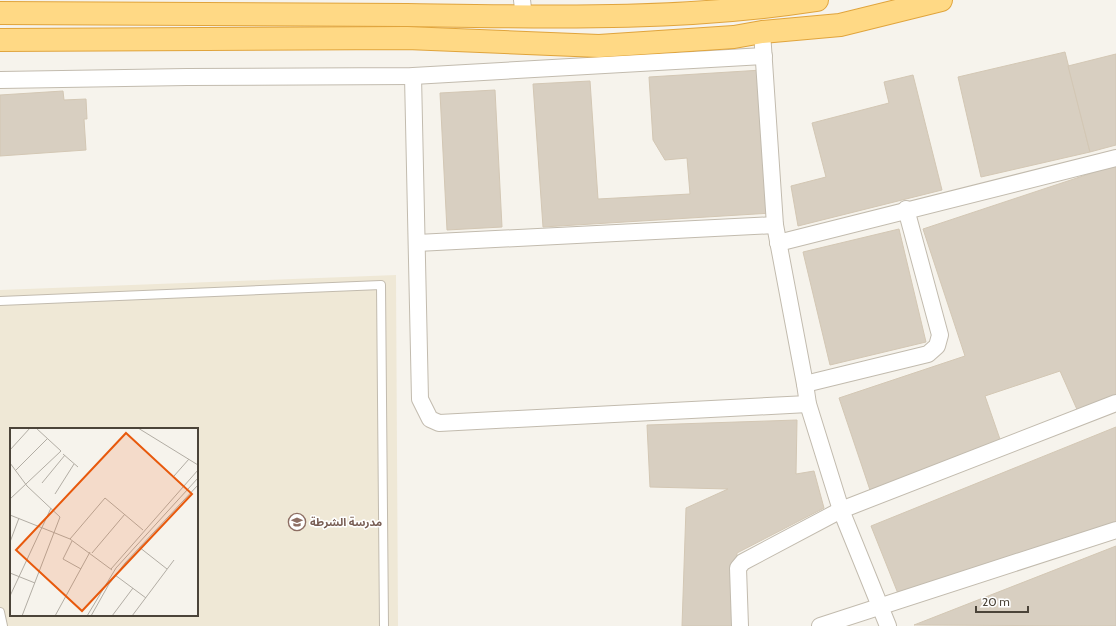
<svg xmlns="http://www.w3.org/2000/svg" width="1116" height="626" font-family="Cabin,'Noto Sans Arabic',sans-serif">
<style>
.education{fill:#efe8d6;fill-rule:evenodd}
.building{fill:#d8cfc1;stroke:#d3c7b4}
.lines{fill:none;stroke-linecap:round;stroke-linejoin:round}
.service-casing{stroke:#c2bbae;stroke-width:10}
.minor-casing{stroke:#c2bbae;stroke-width:18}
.trunk-casing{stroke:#e0a43c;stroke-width:24}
.service{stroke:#fff;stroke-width:8}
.minor{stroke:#fff;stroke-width:16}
.trunk{stroke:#ffd985;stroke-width:22}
.labels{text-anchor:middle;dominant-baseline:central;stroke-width:3;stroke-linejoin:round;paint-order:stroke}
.education-label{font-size:11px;font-weight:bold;fill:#785e54;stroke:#fff;text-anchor:start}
.inset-road{fill:none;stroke:#b2ada4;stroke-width:1}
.view{fill:#e8590c;fill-opacity:0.15;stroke:#e8590c;stroke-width:2}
.inset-edge{fill:none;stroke:#4b4439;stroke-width:2}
</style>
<rect width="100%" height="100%" fill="#f6f3ec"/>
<path class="education" d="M396 275 398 626H0V290ZM11 429H197V615H11Z"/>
<g class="building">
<polygon points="1065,52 1090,152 981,177 958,77"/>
<polygon points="1116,54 1116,145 1090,152 1068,66"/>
<polygon points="762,70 772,213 543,227 533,84 590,81 598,199 690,194 687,158 665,160 653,140 649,77"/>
<polygon points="913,75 942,190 798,226 791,186 826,177 812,123 889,103 884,82"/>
<polygon points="495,90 502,227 447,230 440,93"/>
<polygon points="63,91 64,100 86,99 87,119 84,119 86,150 0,156 0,95"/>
<polygon points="1116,165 1116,400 1079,414 1060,371 985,396 1002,445 871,493 839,398 965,356 923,229"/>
<polygon points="899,229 926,342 830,365 803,252"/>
<polygon points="797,420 796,474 814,471 824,508 737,553 737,626 682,626 686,508 728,489 650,487 647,425"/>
<polygon points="1116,427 1116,524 901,601 871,526"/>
<polygon points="1116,546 1116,626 914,625"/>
</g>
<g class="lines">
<defs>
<g id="service">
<polyline points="0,301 381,285 384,626"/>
<polyline points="0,612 3,626"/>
</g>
<g id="minor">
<polyline points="522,0 524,17"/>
<polyline points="762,32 775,225 805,384 808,404 841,510 888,626"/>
<polyline points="413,76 420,399 430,419 439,423 808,404"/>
<polyline points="0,80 187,77 413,76 764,56"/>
<polyline points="417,243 775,225"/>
<polyline points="778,243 1116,158"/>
<polyline points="805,384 928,354 937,346 940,335 906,209"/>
<polyline points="740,626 738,568 743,562 841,510 1116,403"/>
<polyline points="820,626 1116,530"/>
</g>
<g id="trunk">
<path d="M0 13C136 14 271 14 407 15 544 17 681 21 817 0"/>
<polyline points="0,40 407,38 599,46 734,37 762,32 840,25 941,0"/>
</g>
</defs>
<use href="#service" class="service-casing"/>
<use href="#minor" class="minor-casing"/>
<use href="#trunk" class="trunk-casing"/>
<use href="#service" class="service"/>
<use href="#minor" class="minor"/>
<use href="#trunk" class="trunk"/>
</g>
<defs>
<symbol id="university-ring" viewBox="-11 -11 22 22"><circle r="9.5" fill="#fff" stroke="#8d6e63" stroke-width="1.5"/><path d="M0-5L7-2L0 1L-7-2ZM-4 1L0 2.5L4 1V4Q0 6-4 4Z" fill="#8d6e63"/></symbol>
</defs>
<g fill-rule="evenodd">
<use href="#university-ring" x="287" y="512" width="20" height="20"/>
</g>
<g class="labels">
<g class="education-label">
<text x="310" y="522">مدرسة الشرطة</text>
</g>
</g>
<g transform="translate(10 428)">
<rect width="188" height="188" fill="#f6f3ec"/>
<path class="inset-road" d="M128 0 188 37M0 22 20 0M53 26 68 39M0 35 17 58 50 89 12 188M5 43 37 11M164 48 179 31M32 55 55 27M45 66 64 36M0 71 51 23 26 0M0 87 60 111 102 142M60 111 95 70 133 102M62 113 53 131 71 141M0 114 9 90M129 119 157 141M82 125 115 86M101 141 188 42M0 145 25 155M105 147 136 170M0 168 41 80M45 188 80 124M77 188 106 140 188 50M81 188 99 156 115 135 188 57M102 188 123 160M122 188 164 132"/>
<path class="view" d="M116 5 182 66 72 183 6 122Z"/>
<rect width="188" height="188" class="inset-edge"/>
</g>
<path d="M976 606v6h52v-6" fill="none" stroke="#4b4439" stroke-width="2"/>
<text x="982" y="606" font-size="12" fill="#4b4439" stroke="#ffffff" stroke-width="3" paint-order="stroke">20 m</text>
</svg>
